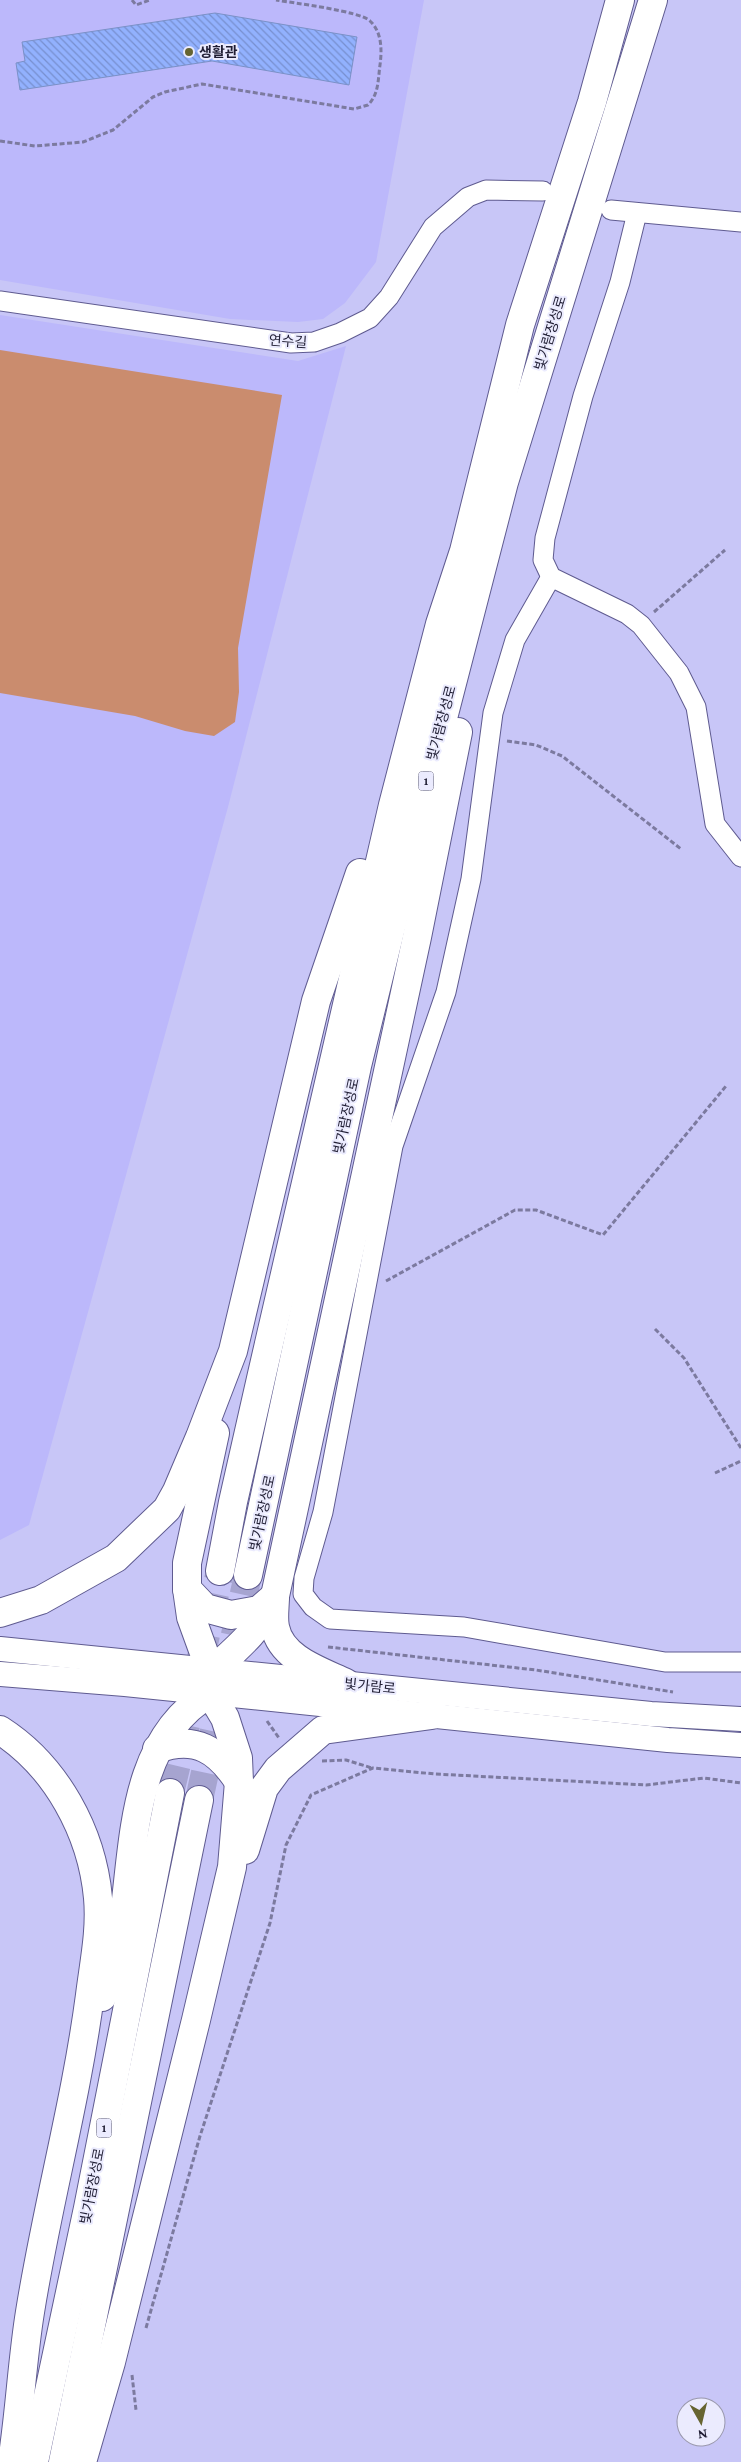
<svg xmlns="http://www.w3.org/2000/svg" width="741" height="2462" font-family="'Crimson Pro','Noto Sans KR',serif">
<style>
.built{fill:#bcb8fb}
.pitch{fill:#ca8c6e}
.building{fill:url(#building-back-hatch);stroke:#7b91c7}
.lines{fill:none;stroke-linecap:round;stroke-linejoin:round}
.highway-tunnel{stroke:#a6a4d0;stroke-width:28;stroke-dasharray:28 14;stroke-linecap:butt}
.minor-casing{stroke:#5f5b90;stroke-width:21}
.major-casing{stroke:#5f5b90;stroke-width:26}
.highway-casing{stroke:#5f5b90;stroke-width:30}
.path{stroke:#7c7a9f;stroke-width:3;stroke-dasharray:5 2.5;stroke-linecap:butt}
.minor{stroke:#fff;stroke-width:19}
.major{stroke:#fff;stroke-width:24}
.highway{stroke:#fff;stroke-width:28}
.poi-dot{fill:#666431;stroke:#ebebfe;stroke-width:2}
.labels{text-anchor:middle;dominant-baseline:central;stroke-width:4;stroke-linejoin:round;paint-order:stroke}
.shield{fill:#ebebfe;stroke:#5d5c71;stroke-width:1}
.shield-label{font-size:12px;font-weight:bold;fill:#201e34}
.poi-label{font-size:14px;font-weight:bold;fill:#201e34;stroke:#ebebfe;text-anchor:start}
.street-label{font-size:14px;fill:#201e34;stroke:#ebebfe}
</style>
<defs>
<pattern id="building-back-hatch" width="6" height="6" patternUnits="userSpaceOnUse" patternTransform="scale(1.25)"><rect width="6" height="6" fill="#92b1fe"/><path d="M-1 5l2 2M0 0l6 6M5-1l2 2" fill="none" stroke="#778fce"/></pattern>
</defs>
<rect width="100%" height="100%" fill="#c8c6f7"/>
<g class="built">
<polygon points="0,0 424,0 376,262 345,303 323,319 298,322 230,319 0,280"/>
<polygon points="0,315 298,361 346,346 228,807 29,1525 0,1540"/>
</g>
<polygon class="pitch" points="0,350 282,395 238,648 239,692 235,722 214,736 185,731 135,716 0,693"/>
<polygon class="building" points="215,13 357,37 349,85 212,61 20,90 16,63 25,61 22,42"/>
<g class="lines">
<g class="highway-tunnel">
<polyline points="200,1662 220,1571"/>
<polyline points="170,1793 187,1721"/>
<polyline points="199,1800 248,1575"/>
</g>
<defs>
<g id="minor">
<polyline points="611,210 741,222"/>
<polyline points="637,213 620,282 583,396 545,538 543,560 551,577 627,614 641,625 679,673 696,707 715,824 741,857"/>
<polyline points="0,301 291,343 314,342 340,333 370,318 389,297 433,227 468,197 486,190 543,191"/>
<polyline points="551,577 515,640 493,713 471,879 446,992 393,1146 323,1512 304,1578 303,1594 313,1607 330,1619 464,1627 665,1662 741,1662"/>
</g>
<g id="major">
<polyline points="0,1649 651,1714 741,1719"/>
<polyline points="0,1674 125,1684 668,1740 741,1745"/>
</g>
<g id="highway">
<polyline points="220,1571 233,1502 262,1374 393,805 440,624 464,551 520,325 592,102 620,0"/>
<polyline points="248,1575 357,1066 428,776 504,482 653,0"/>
<polyline points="187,1589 205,1608 231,1615 259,1610 275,1596"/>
<polyline points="0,1613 41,1600 116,1558 167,1509 177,1491 200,1437 233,1351 316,1001 360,873"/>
<path d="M211 1672C235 1650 261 1629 273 1600"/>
<path d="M346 1683C321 1671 281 1659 275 1627 273 1618 275 1606 275 1596L417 937 458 732"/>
<path d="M0 1730C56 1766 92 1832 98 1898 101 1930 94 1963 90 1995 76 2102 47 2205 30 2312 22 2361 20 2412 12 2462"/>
<path d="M157 1749C196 1735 218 1750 239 1782"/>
<polyline points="245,1850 264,1788 278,1769 323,1730 432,1715"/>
<path d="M102 1997C108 1979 116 1961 120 1942 136 1856 125 1744 210 1693"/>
<polyline points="34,2462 88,2208 170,1793"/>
<polyline points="63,2462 199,1800"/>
<polyline points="82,2462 111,2362 196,2020 232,1867 239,1782 238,1758 225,1718 210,1693 211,1672 191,1617 187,1589 187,1563 215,1433"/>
</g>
</defs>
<use href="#minor" class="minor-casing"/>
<use href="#major" class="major-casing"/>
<use href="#highway" class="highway-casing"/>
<g class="path">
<polyline points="132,0 136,5 150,0"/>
<path d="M0 141 35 146 83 142 113 130 153 97 165 92 202 84 354 109 368 105C379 94 378 79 380 65 382 50 382 32 370 21 360 11 293 3 276 0"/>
<polyline points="654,612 725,550"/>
<polyline points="507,741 536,745 562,756 681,849"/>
<polyline points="386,1281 515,1210 536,1210 603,1235 726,1086"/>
<polyline points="655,1329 684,1358 741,1448"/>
<polyline points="715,1473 741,1461"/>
<polyline points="328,1647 536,1670 673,1692"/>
<polyline points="267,1721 279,1738"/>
<polyline points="322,1761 346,1760 372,1768"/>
<polyline points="146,2328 200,2136 270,1923 286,1845 311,1795 373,1768 435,1774 646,1785 704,1778 741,1783"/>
<polyline points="132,2375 136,2410"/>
</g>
<use href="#minor" class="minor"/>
<use href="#major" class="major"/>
<use href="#highway" class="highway"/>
</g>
<circle class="poi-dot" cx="189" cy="52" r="5"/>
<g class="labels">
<g class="shield">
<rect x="418.5" y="771.5" width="15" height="19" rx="4"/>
<rect x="96.5" y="2118.5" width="15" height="19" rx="4"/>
</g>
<g class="shield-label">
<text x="426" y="781">1</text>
<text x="104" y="2128">1</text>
</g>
<g class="poi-label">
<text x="199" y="52">생활관</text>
</g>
<g class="street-label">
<text transform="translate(550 333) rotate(-73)">빛가람장성로</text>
<text transform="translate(288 341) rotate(4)">연수길</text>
<text transform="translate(441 723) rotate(-75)">빛가람장성로</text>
<text transform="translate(346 1116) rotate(-78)">빛가람장성로</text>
<text transform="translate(262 1513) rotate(-78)">빛가람장성로</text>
<text transform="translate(370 1686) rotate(6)">빛가람로</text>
<text transform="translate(92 2186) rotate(-79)">빛가람장성로</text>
</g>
</g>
<g transform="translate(701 2422) rotate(172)"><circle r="24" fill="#ebebfe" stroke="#9a99ad"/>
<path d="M0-4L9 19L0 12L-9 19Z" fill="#666431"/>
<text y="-8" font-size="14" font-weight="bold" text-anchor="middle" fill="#201e34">N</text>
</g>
</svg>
